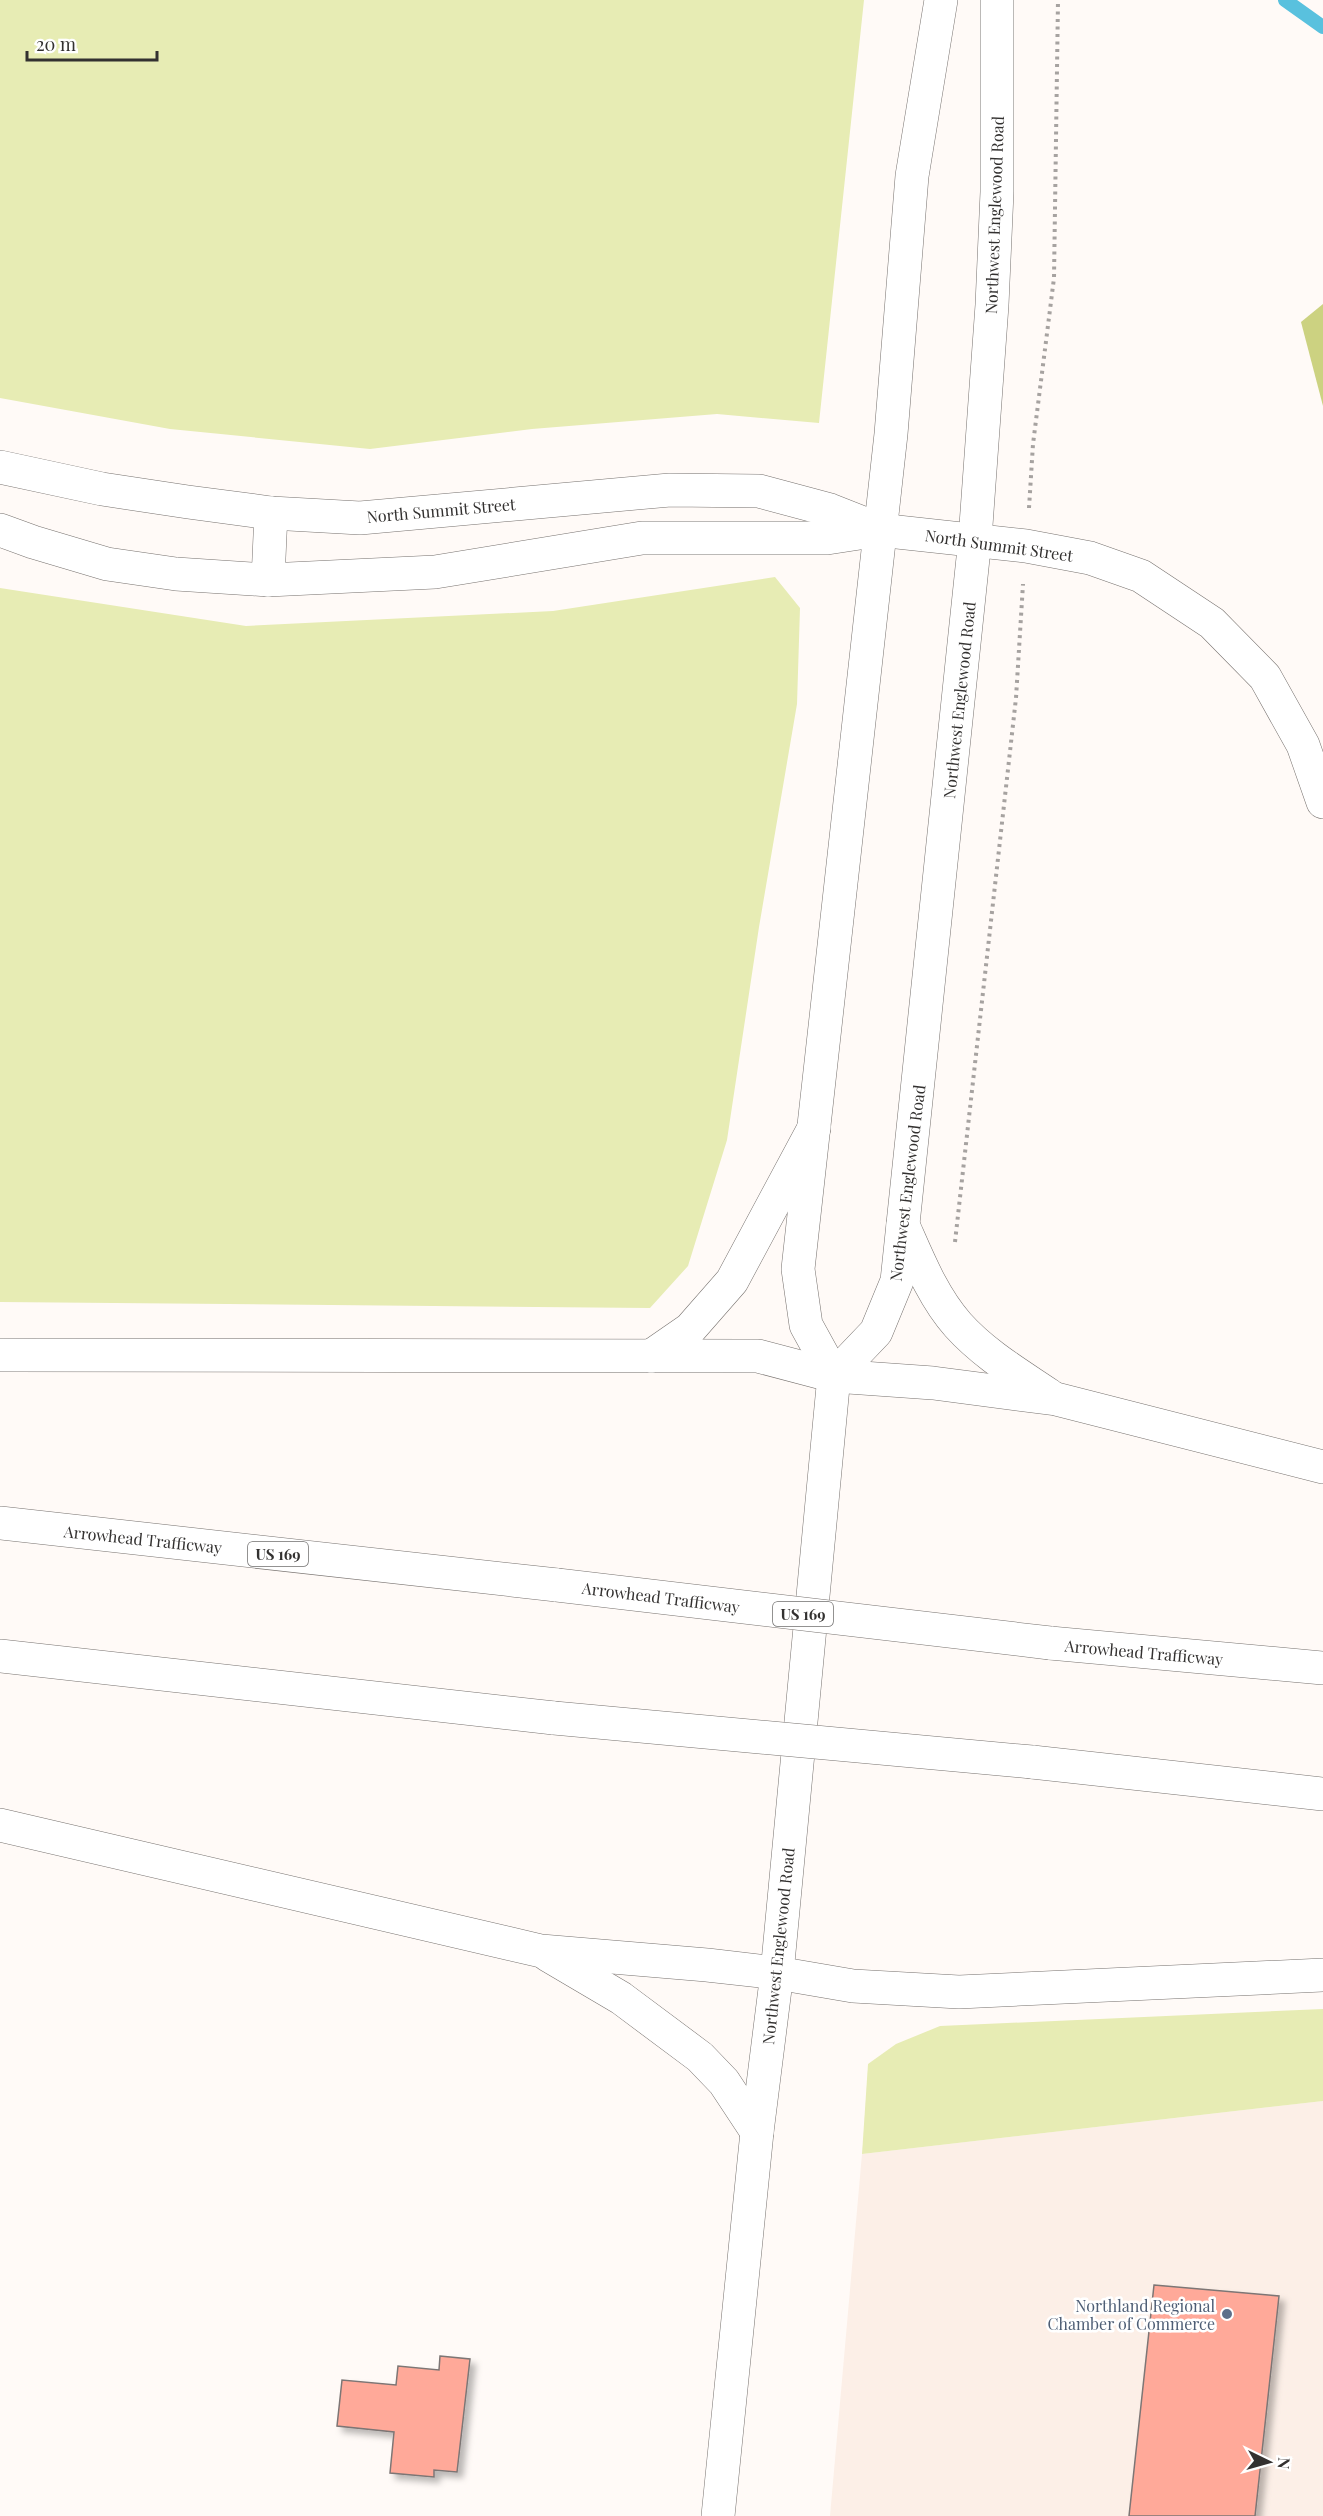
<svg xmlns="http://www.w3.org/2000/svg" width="1323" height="2516" font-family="'Playfair Display',serif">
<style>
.built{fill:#fcefe7}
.green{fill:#e7ecb4}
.forest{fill:#ccd281}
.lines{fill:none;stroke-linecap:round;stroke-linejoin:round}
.stream{stroke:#59c1de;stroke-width:14}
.building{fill:#ffa999;stroke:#7d7675;stroke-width:1.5;filter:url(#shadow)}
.street-casing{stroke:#77726f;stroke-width:34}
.secondary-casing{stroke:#77726f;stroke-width:34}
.highway-casing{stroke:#77726f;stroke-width:34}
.path{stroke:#a6a2a0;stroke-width:4;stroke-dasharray:3 4.5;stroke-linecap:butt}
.street{stroke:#fff;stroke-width:33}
.secondary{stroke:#fff;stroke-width:33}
.highway{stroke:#fff;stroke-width:33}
.highway-bridge-casing{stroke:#77726f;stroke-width:34;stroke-linecap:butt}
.highway-bridge{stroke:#fff;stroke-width:33}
.service-dot{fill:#5c6f8a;stroke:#fff;stroke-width:2}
.labels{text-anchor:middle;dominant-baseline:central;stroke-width:5;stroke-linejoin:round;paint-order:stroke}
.shield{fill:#fff;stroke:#706f6e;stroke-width:1.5}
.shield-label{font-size:15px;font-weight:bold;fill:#333130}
.street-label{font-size:16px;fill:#333130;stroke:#fff}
.service-label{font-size:16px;fill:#4e5e75;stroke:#fff;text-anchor:end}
</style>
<defs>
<filter id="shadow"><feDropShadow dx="5.5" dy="5.5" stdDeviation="3" flood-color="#0004"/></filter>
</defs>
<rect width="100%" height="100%" fill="#fffaf7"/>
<polygon class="built" points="1323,2101 1323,2516 830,2516 862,2154"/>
<g class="green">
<polygon points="0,0 864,0 819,423 717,414 532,429 370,449 170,429 0,398"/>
<polygon points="775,577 800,608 797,704 759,927 727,1140 688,1266 650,1308 0,1302 0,588 246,626 553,611"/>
<polygon points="1323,2009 1323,2101 862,2154 868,2064 896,2044 940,2026"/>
</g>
<polygon class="forest" points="1323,304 1323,406 1301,322"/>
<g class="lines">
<polyline class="stream" points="1285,0 1323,27"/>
</g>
<g class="building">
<polygon points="1154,2285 1279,2296 1255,2516 1129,2516"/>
<polygon points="440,2356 470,2359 457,2472 434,2470 434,2477 390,2473 394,2432 337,2426 342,2380 396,2385 398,2366 439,2370"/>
</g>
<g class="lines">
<defs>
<g id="street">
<polyline points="0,467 102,489 188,502 271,513 360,518 670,490 759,491 830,510 878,529"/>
<polyline points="0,530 33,542 107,564 176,574 268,580 435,572 642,538 827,538 879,530 1026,546 1090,558 1141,576 1212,623 1265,677 1303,745 1323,802"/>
<polyline points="268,580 271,513"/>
</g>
<g id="secondary">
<polyline points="834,1376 876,1332 897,1281 975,539 992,305 997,192 997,0"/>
<polyline points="718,2516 757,2132 777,1973 834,1376 806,1325 798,1269 891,434 912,176 941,0"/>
</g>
<g id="highway">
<path d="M903 1225C918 1259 933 1297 958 1325 984 1354 1018 1374 1049 1395"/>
<polyline points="0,1355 758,1356 834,1376 933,1383 1056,1399 1323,1467"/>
<polyline points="651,1356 690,1329 732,1281 814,1128"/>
<polyline points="0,1523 557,1585"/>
<polyline points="1050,1643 1323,1668"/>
<polyline points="0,1656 554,1718"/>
<polyline points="1032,1762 1323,1794"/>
<polyline points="0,1825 541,1951 707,1965 777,1973 853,1986 959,1992 1323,1975"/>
<polyline points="548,1955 621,1998 700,2057 724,2082 757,2132"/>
</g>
</defs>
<use href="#street" class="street-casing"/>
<use href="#secondary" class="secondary-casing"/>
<use href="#highway" class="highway-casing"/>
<g class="path">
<polyline points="1029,508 1033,444 1054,278 1058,0"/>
<polyline points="955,1242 1016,698 1023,584"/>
</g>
<use href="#street" class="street"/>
<use href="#secondary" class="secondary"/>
<use href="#highway" class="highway"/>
<defs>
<g id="highway-bridge">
<polyline points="557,1585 1050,1643"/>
<polyline points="554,1718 1032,1762"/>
</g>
</defs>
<use href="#highway-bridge" class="highway-bridge-casing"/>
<use href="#highway-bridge" class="highway-bridge"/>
</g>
<circle class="service-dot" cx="1227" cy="2314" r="6"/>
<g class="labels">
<g class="shield">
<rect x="248" y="1542" width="60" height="24" rx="4.5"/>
<rect x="773" y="1602" width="60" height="24" rx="4.5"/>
</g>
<g class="shield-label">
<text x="278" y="1554">US 169</text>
<text x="803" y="1614">US 169</text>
</g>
<g class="street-label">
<text transform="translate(994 215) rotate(-88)">Northwest Englewood Road</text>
<text transform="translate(441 510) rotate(-5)">North Summit Street</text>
<text transform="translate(999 545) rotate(8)">North Summit Street</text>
<text transform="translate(959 700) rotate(-84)">Northwest Englewood Road</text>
<text transform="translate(907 1183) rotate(-83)">Northwest Englewood Road</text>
<text transform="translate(143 1539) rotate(6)">Arrowhead Trafficway</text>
<text transform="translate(661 1597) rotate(7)">Arrowhead Trafficway</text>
<text transform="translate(1144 1652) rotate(5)">Arrowhead Trafficway</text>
<text transform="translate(778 1946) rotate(-84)">Northwest Englewood Road</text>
</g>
<g class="service-label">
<text x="1215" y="2305">Northland Regional<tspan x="1215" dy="18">Chamber of Commerce</tspan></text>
</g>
</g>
<g transform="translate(1269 2462) rotate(95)" stroke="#ffffff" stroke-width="4.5" paint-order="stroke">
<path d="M0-4.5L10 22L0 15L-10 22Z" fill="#333130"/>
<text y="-9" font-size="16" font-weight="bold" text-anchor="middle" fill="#333130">N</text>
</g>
<path d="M27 51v9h130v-9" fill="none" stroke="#333130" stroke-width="3"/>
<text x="36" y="51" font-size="18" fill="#333130" stroke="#ffffff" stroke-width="4.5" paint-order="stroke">20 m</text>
</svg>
